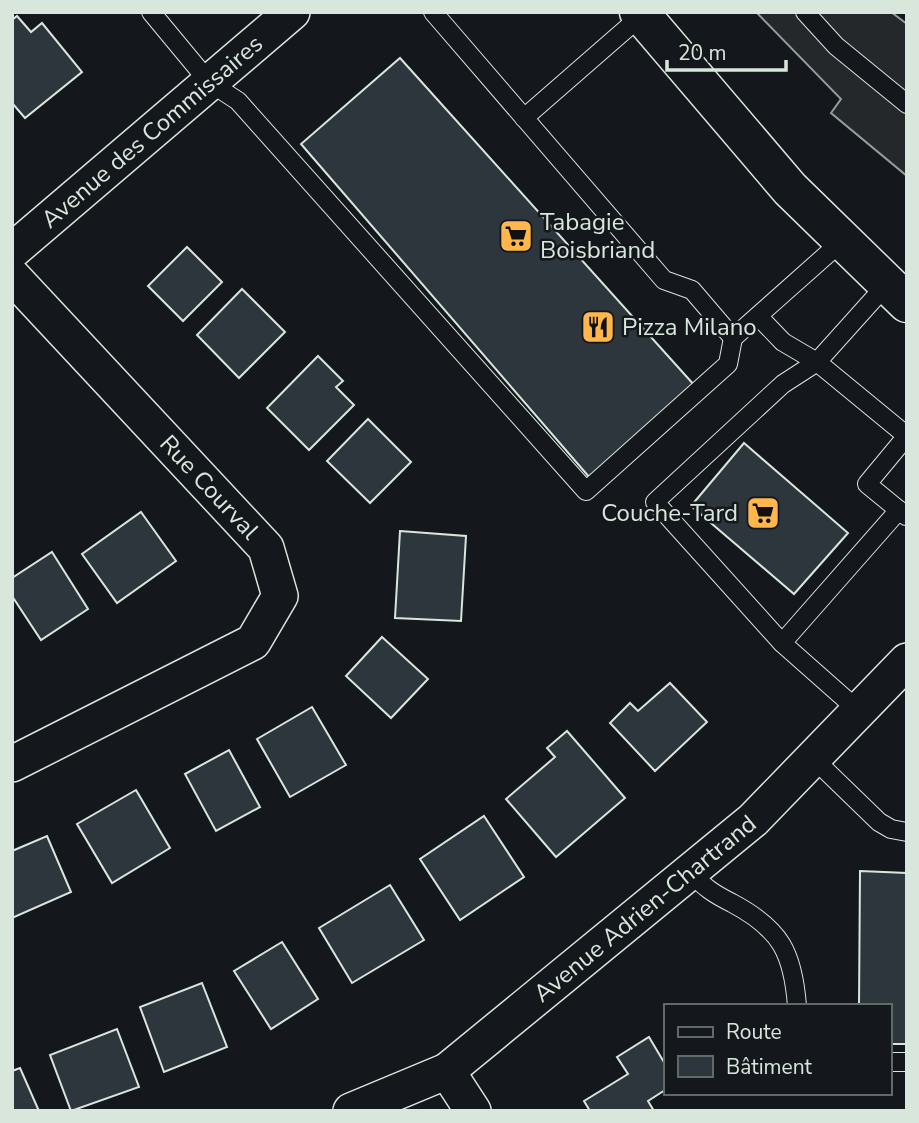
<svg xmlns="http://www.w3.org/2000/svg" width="919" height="1123" font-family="'Nunito Sans',sans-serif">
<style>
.parking{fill:#24282b;stroke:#939e99;stroke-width:2}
.building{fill:#2c363c;stroke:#d8e6dc;stroke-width:2}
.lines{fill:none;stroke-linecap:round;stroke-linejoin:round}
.lane-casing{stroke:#d8e6dc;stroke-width:20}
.street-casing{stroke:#d8e6dc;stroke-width:38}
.secondary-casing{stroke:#d8e6dc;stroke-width:41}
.lane{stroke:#14181c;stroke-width:18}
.street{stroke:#14181c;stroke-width:35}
.secondary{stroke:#14181c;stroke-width:38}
.labels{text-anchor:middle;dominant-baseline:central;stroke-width:5;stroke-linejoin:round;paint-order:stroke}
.street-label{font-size:24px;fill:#d8e6dc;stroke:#14181c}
.poi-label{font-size:24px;fill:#d8e6dc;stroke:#14181c;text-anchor:start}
</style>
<rect width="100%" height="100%" fill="#14181c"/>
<polygon class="parking" points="756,12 891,12 907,24 907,176 831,113 841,99"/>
<g class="building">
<polygon points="17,16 31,32 42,23 82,72 25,118 12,103 12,20"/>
<polygon points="400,58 695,386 590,478 301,144"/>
<polygon points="187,247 222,282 183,321 148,286"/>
<polygon points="242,289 285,332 239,378 197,335"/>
<polygon points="318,356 343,381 336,387 354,405 309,450 267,408"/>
<polygon points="368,419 411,462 370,503 327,461"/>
<polygon points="744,443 848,533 794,594 691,506"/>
<polygon points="141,512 176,561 117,603 82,554"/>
<polygon points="400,531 466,536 461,621 395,618"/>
<polygon points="52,552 88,609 41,640 12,596 12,578"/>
<polygon points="382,637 428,679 391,718 346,676"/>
<polygon points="670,683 707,722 655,771 610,723 630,703 638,711"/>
<polygon points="312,707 346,765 290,797 257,739"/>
<polygon points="567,731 625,798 556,857 506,799 555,757 547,748"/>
<polygon points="229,750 260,807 216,831 185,774"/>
<polygon points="136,790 170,848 112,883 77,824"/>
<polygon points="484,816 524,877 460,920 420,859"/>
<polygon points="47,836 71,892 12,918 12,851"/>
<polygon points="860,871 907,873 907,1044 889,1044 889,1006 859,1006"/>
<polygon points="390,885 424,940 352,983 319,928"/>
<polygon points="282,942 318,999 271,1029 234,971"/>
<polygon points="202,983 227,1047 164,1072 140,1007"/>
<polygon points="117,1029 139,1087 71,1111 50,1055"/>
<polygon points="649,1037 665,1064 665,1090 648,1101 654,1111 590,1111 584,1101 628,1074 617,1057"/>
<polygon points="20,1068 39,1111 12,1111 12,1071"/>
</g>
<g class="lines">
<defs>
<g id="lane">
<polyline points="151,12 209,82 238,101 586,491 728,364 733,338"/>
<polyline points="433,12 664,280 692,290 733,338 841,242"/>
<polyline points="805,12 836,46 907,104"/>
<polyline points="524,118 641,16"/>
<polyline points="887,284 817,362 907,436"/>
<polyline points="758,316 783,342 817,362 783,384 655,502 782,643"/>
<polyline points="906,516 867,484 906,437"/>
<polyline points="860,712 782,643 899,510"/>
<polyline points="814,759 879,822 891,829 907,832"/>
<path d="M690 871C703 887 714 894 732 903 781 929 793 953 797 1006"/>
<polyline points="889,1062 907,1062"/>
</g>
<g id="street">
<path id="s1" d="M12 251 292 12"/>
<path id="s2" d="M12 276 266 548 280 596 253 642 12 764"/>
<polyline points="447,1071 473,1111"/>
<path id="s3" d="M351 1111 447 1071 753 820 907 661"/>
</g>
<polyline id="secondary" points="639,12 790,189 907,303"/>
</defs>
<use href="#lane" class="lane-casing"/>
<use href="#street" class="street-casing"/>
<use href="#secondary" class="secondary-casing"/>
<use href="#lane" class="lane"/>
<use href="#street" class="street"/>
<use href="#secondary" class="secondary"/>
</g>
<defs>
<symbol id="supermarket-square" viewBox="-11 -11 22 22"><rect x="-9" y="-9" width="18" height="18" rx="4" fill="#ffb74d" stroke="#14181c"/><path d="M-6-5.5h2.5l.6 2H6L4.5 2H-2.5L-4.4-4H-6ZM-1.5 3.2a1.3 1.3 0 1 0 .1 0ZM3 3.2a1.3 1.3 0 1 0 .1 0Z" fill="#111"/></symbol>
<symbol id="restaurant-square" viewBox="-11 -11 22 22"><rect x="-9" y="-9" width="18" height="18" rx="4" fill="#ffb74d" stroke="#14181c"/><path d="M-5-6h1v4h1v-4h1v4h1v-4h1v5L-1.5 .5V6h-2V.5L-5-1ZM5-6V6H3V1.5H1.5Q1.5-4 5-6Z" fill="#111"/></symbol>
</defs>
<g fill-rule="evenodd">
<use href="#supermarket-square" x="497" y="217" width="38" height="38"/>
<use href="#restaurant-square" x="579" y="308" width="38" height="38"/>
<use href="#supermarket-square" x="744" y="494" width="38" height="38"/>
</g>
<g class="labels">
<g class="street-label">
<text stroke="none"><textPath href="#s1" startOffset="184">Avenue des Commissaires</textPath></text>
<text stroke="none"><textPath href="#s2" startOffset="289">Rue Courval</textPath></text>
<text stroke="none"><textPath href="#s3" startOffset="360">Avenue Adrien-Chartrand</textPath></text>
</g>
<g class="poi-label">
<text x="540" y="222">Tabagie<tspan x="540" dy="28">Boisbriand</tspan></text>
<text x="622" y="327">Pizza Milano</text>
<text x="738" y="513" text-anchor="end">Couche-Tard</text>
</g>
</g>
<rect width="919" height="1123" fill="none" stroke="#d8e6dc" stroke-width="28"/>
<rect x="664" y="1004" width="228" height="91" fill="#14181c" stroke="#626a69" stroke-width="2"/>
<rect x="678" y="1027" width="35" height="10" fill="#14181c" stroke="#626a69" stroke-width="2"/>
<text x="726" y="1039" font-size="21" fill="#d8e6dc">Route</text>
<rect x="678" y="1056" width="35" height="21" fill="#2c363c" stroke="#626a69" stroke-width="2"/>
<text x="726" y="1074" font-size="21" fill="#d8e6dc">Bâtiment</text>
<path d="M667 60v10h119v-10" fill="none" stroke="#d8e6dc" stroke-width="3.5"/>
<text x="678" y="60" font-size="21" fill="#d8e6dc" stroke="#14181c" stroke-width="5" paint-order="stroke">20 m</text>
</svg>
